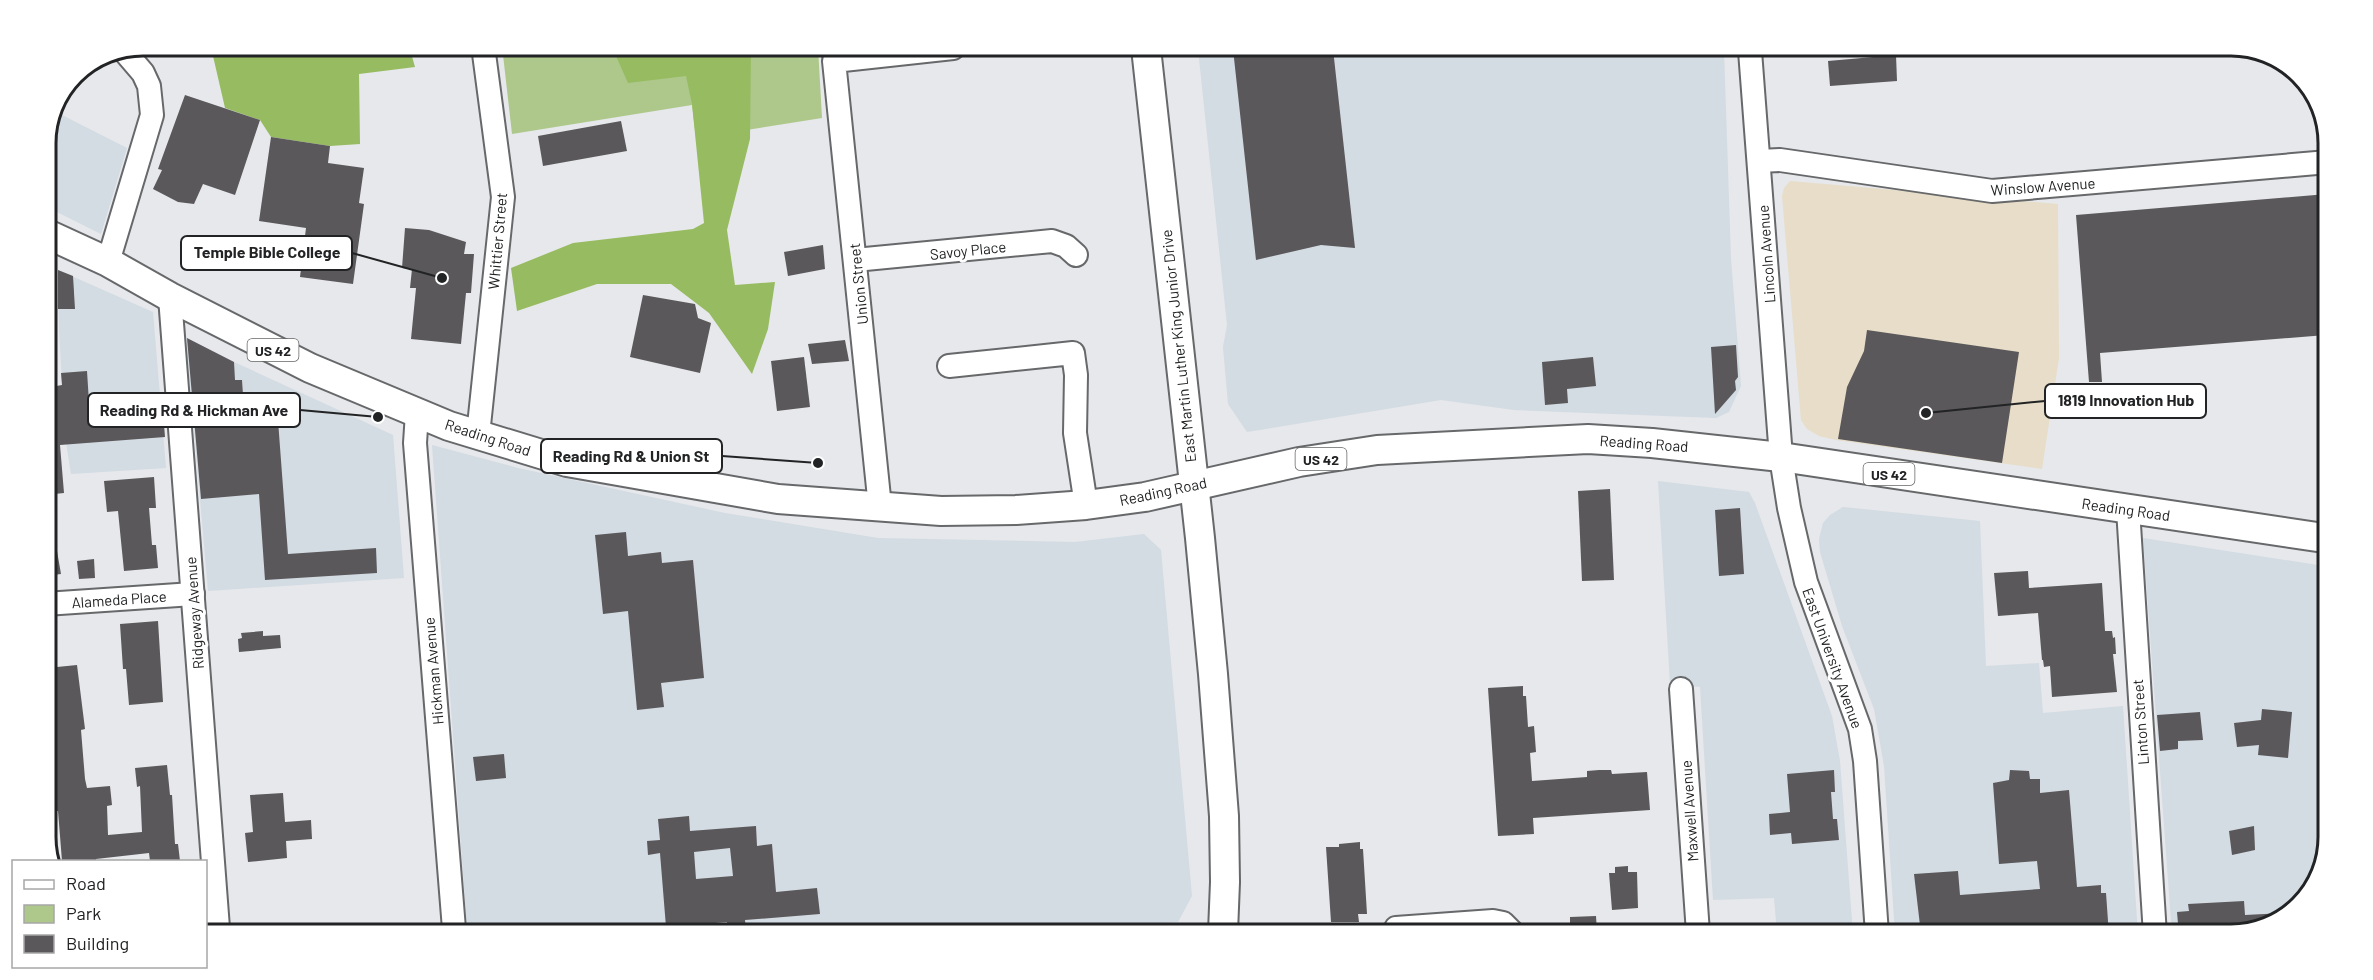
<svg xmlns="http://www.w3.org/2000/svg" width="2373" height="980" font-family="Barlow,sans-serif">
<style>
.built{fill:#d3dbe3}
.education{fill:#e7ddc8}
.green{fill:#aec88b}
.forest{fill:#97bb60}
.building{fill:#5a585a;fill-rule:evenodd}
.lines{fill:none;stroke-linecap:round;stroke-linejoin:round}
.minor-casing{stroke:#66686a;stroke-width:26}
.major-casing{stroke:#66686a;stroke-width:32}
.minor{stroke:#fff;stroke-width:22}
.major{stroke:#fff;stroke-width:28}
.labels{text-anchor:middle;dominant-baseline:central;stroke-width:6;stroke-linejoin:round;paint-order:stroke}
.shield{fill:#fff;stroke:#646566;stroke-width:1.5}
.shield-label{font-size:14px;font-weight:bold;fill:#222324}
.street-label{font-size:15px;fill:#222324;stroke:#fff}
.rim{fill:none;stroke:#222324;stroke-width:3}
.leader{fill:none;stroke:#222324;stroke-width:2}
.callout-dot{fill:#222324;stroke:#fff;stroke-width:2}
.callout{fill:#fff;stroke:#222324;stroke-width:2}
.callout-label{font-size:16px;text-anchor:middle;font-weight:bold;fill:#222324}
</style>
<rect width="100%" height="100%" fill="#e6e8eb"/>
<g class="built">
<polygon points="1198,49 1724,50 1731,259 1741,386 1729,412 1716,418 1514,410 1441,400 1247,432 1228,404 1223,347 1227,325"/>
<polygon points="56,112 127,148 101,234 45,206 45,136"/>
<polygon points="58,270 153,312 166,468 71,474 65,435 59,329"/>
<polygon points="186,338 234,362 393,435 404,578 208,591"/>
<polygon points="432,445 518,468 725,513 878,538 1075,542 1144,534 1161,550 1192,896 1178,922 1025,931 467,929"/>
<polygon points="1658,481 1749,492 1755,503 1832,716 1840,761 1853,934 1777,933 1774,898 1713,900 1700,687 1670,684"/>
<polygon points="1843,507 1980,521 1986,666 2039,663 2043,713 2123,706 2138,935 1895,934 1884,766 1874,709 1842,626 1820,552 1819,539 1823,523 1830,515"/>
<polygon points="2143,538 2324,566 2321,875 2285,918 2231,935 2172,935"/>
</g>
<polygon class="education" points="1790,181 2058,204 2059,358 2042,469 1836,440 1819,436 1807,429 1801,420 1782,196 1784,188"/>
<polygon class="green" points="502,46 818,47 822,118 696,138 692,105 512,134"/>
<g class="forest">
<polygon points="219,45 409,46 415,67 359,74 360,144 330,146 271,137 260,120 225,108 213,56"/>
<polygon points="612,47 751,47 750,139 727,230 735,285 775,282 768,329 752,374 709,313 671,284 597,284 517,311 511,268 573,243 693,229 704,223 692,104 686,76 628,83"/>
</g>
<g class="building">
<polygon points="1233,49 1333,49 1355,248 1321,245 1256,260"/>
<polygon points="1896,55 1897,81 1830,86 1828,61"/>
<polygon points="185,95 260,120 235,195 203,184 194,204 178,202 153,189 162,170 158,169"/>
<polygon points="621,121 627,151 543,166 538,136"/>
<polygon points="271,137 330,146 328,163 364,168 359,203 364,204 353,284 300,277 306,228 259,221"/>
<polygon points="2327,194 2326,335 2100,353 2102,382 2089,382 2076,215"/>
<polygon points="405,228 429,230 466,242 464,254 474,254 471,293 466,293 461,344 411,339 416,288 410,288 412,269 402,268"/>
<polygon points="823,245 825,269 788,276 784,252"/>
<polygon points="58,270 73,276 75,309 58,309"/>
<polygon points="643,295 695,304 698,318 711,323 700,373 630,357"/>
<polygon points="1867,330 2019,352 2002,463 1838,439 1847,387 1864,351"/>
<polygon points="187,338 234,362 235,380 242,380 244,410 277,407 288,554 376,548 377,573 265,580 259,494 201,499"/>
<polygon points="845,340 849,361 812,364 808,344"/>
<polygon points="1736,345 1738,377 1735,381 1736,390 1715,414 1711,347"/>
<polygon points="804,357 810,407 777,411 771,361"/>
<polygon points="1593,357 1596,386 1567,389 1568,403 1545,405 1542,362"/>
<polygon points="87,371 90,418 163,412 165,437 60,445 64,493 45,495 45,388 62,385 61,373"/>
<polygon points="154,477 156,508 149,508 152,545 156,545 158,568 124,571 118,511 107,512 104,481"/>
<polygon points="1610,489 1614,580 1582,581 1578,491"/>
<polygon points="1740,508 1744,574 1719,576 1715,510"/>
<polygon points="53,528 61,574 45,576 45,529"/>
<polygon points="626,532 628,556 661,552 662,563 693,560 704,678 661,683 664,707 637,710 628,611 603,614 595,535"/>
<polygon points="94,559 95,578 79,579 77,561"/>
<polygon points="2028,571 2029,588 2102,583 2105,631 2112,631 2113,638 2115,637 2116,654 2113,654 2117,692 2052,697 2050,666 2044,667 2043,660 2042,660 2038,613 1998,616 1994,573"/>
<polygon points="158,621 163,702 129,705 126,669 123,669 120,624"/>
<polygon points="263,631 263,636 280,635 281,648 239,652 238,639 242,638 241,633"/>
<polygon points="77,665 85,729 81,730 85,779 87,788 110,786 112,805 107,806 108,835 142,832 140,786 137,787 135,768 167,765 170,795 172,795 175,844 178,844 180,861 150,861 149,853 96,859 96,861 62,861 58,811 56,811 53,783 56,783 54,739 47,668"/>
<polygon points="1523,686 1523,696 1526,696 1528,727 1534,726 1536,752 1530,753 1532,781 1587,777 1587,771 1599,770 1611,770 1612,774 1647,772 1650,810 1533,818 1534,834 1498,836 1488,688"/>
<polygon points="2262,709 2292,712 2288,758 2258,755 2259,745 2237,747 2234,723 2261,720"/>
<polygon points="2200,712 2203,740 2178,741 2178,749 2160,751 2157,715"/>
<polygon points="504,754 506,778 476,781 473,757"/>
<polygon points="1834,770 1835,792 1831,792 1833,819 1837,819 1839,840 1792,844 1791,833 1770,835 1769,814 1790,812 1787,774"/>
<polygon points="2010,770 2029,771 2030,779 2040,779 2040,793 2069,790 2077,887 2101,885 2101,893 2106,893 2109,935 1921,934 1914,874 1958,871 1960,895 2040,889 2037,861 1999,864 1993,783 2009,780"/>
<polygon points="283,793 285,822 311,820 312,839 286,841 287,858 248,862 245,833 253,832 250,795"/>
<path d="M689 816 690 831 756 826 757 846 772 844 776 892 817 888 820 914 745 920 746 930H728L727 922 666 927 660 853 648 855 647 841 660 840 658 819ZM730 848 733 876 696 879 694 852Z"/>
<polygon points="2254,826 2255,850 2232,855 2229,831"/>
<polygon points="1360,842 1360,849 1363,849 1367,914 1358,914 1359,922 1331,922 1326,847 1339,847 1339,844"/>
<polygon points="1628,866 1628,872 1637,872 1638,908 1612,910 1609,873 1615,873 1615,867"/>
<polygon points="2244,901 2245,915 2284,913 2285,919 2231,935 2179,935 2177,912 2189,911 2188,904"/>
<polygon points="1596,916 1597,933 1570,933 1570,917"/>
</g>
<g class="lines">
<defs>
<g id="minor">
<polyline points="1750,51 1781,457 1789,508 1806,582 1860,729 1865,761 1877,934"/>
<polyline points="1759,161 1780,160 1992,191 2328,162"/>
<polyline points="855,260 1052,241 1066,246 1076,255"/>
<polyline points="108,262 152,115 149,86 143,73 125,52"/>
<polyline points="170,297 218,928"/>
<polyline points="949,366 1073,353 1076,375 1075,433 1086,505"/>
<polyline points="417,413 415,443 454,929"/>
<polyline points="478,435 503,197 483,46"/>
<polyline points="880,507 834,61 953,48"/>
<polyline points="2128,509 2155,935"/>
<polyline points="45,604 193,594"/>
<polyline points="1681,689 1698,933"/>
<polyline points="1396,928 1493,921 1503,923 1513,933"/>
</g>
<g id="major">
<polyline points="1146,48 1200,538 1213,674 1224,816 1225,882 1223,932"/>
<polyline points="45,233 108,262 170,297 310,368 449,426 567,462 778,499 941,511 1016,510 1086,505 1145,497 1299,462 1377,450 1588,439 1652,443 1781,457 2324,538"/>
</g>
</defs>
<use href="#minor" class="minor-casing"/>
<use href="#major" class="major-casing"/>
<use href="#minor" class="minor"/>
<use href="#major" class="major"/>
</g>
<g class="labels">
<g class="shield">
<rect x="247.5" y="339" width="51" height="22" rx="4.5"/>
<rect x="1295.5" y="448" width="51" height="22" rx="4.5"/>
<rect x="1863.5" y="463" width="51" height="22" rx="4.5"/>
</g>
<g class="shield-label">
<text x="273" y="350">US 42</text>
<text x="1321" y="459">US 42</text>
<text x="1889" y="474">US 42</text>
</g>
<g class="street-label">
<text transform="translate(2043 186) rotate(-4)">Winslow Avenue</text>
<text transform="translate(497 241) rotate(-85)">Whittier Street</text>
<text transform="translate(968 250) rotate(-6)">Savoy Place</text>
<text transform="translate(1766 254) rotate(-94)">Lincoln Avenue</text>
<text transform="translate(858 284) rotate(-96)">Union Street</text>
<text transform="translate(1178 346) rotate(-96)">East Martin Luther King Junior Drive</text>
<text transform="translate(488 437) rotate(18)">Reading Road</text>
<text transform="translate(1644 443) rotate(4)">Reading Road</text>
<text transform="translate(1163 491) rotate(-12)">Reading Road</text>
<text transform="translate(2126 509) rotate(8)">Reading Road</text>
<text transform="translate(119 599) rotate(-4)">Alameda Place</text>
<text transform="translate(194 613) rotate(-94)">Ridgeway Avenue</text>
<text transform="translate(1833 658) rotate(70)">East University Avenue</text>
<text transform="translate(433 671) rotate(-95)">Hickman Avenue</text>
<text transform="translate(2140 722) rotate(-94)">Linton Street</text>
<text transform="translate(1689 811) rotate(-94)">Maxwell Avenue</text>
</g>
</g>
<path d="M0 0H2373V980H0ZM143 56H2231A87 87 0 0 1 2318 143V837A87 87 0 0 1 2231 924H143A87 87 0 0 1 56 837V143A87 87 0 0 1 143 56Z" fill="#fff" fill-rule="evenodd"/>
<path class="rim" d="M143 56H2231A87 87 0 0 1 2318 143V837A87 87 0 0 1 2231 924H143A87 87 0 0 1 56 837V143A87 87 0 0 1 143 56Z"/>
<path class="leader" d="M442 278L352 253M1926 413L2045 401M378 417L300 410M818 463L722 456"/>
<g class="callout-dot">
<circle cx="442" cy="278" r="6"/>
<circle cx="1926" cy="413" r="6"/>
<circle cx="378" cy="417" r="6"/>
<circle cx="818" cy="463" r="6"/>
</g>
<g class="callout">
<rect x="181" y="236" width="171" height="34" rx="6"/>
<rect x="2045" y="384" width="161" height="34" rx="6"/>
<rect x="88" y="393" width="212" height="34" rx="6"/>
<rect x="541" y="439" width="181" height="34" rx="6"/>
</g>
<g class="callout-label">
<text x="267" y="258">Temple Bible College</text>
<text x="2126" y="406">1819 Innovation Hub</text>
<text x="194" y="416">Reading Rd &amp; Hickman Ave</text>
<text x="631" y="462">Reading Rd &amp; Union St</text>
</g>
<rect x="12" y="860" width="195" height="108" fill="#ffffff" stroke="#a7a7a7" stroke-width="1.5"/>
<rect x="24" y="880" width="30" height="9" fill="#ffffff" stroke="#a7a7a7" stroke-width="1.5"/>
<text x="66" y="890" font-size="18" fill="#222324">Road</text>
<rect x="24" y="905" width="30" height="18" fill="#aec88b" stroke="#a7a7a7" stroke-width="1.5"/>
<text x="66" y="920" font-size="18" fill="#222324">Park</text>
<rect x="24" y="935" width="30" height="18" fill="#5a585a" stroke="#a7a7a7" stroke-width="1.5"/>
<text x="66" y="950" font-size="18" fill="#222324">Building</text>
</svg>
